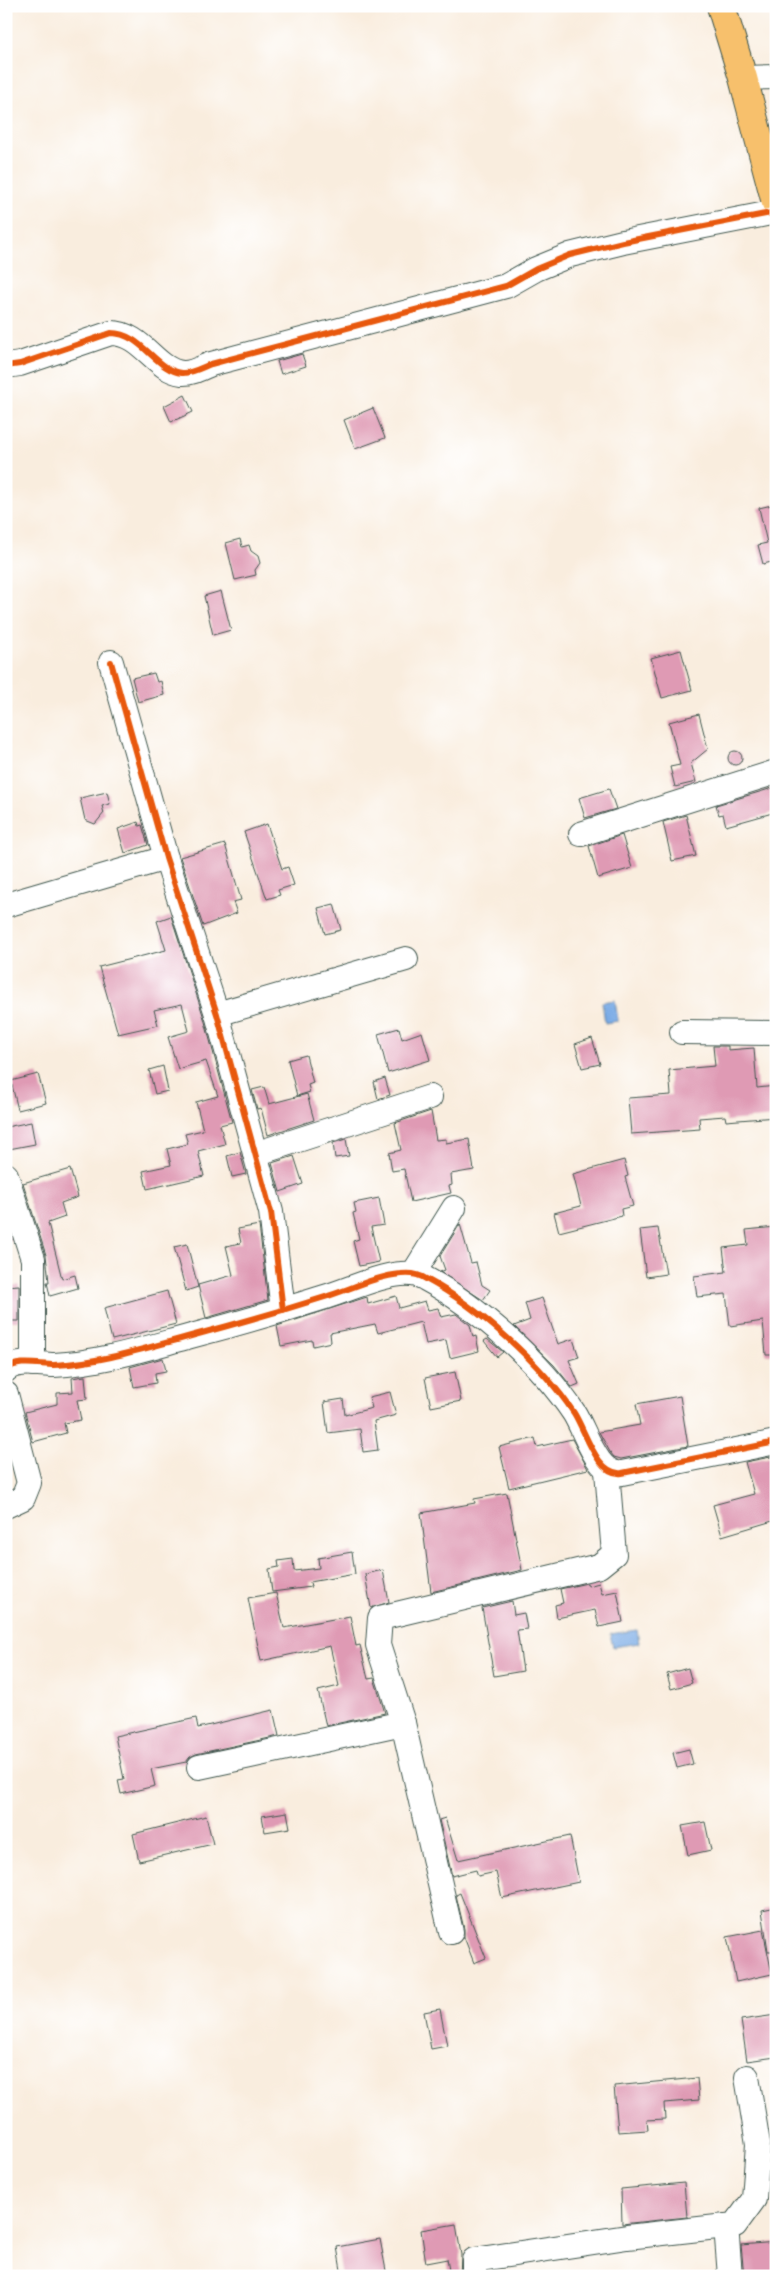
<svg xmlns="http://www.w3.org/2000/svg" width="782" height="2282" font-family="'EB Garamond',serif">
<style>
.water{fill:#79aae5;stroke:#4c748c}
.building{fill:#df9ab4}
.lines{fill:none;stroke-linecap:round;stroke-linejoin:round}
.minor-casing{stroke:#40574e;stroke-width:26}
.major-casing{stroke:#40574e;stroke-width:30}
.minor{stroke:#fff;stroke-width:24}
.major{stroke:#f7c06c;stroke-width:28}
.cycleway-casing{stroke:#fff;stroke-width:9}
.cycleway{stroke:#e8590c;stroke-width:6}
</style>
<rect width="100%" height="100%" fill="#fff"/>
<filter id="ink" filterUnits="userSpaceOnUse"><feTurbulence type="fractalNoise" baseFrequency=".02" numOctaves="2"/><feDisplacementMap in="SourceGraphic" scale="10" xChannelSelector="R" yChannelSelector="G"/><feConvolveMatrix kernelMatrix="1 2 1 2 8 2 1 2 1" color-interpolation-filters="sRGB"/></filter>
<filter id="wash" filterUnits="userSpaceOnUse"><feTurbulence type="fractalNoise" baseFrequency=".0096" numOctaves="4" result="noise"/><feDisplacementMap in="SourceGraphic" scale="20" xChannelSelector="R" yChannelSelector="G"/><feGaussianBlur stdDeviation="1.12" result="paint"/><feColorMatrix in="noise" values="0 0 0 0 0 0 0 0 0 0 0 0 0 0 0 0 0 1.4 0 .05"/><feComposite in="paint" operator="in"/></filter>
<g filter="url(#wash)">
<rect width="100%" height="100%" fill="#f9edde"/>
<g class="water">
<polygon points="615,1000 618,1021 605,1023 602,1002"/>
<polygon points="637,1630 639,1643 613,1647 610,1634"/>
</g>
<g id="blocks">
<g class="building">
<polygon points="302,354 306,366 281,374 277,361"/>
<polygon points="185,395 193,412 171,422 164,406"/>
<polygon points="373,408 385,438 355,449 344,420"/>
<polygon points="776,504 776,561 763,564 758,545 767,543 759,508"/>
<polygon points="240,539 242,547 249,545 251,551 258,556 260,563 255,570 256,575 235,580 226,543"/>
<polygon points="221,591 231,630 213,635 204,596"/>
<polygon points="681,650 692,690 662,698 651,658"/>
<polygon points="154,673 157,682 161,681 164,695 138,702 132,678"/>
<polygon points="699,714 708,749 691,763 696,782 675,787 670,767 680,765 669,722"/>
<circle cx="735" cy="758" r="7"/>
<polygon points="776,787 776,812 726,826 723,814 719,815 716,805"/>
<polygon points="609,789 616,809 585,818 579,798"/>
<polygon points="107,792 110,804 102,806 104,813 95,824 85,820 80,798"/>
<polygon points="686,815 696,856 672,861 663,822"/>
<polygon points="138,822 139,826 142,825 148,845 125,853 118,829"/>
<polygon points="267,824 282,869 288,867 294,885 278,890 280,895 267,899 244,832"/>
<polygon points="622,835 632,868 598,878 589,846"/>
<polygon points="225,844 241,900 233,902 237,913 203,926 180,857"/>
<polygon points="334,904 341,930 325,934 318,908"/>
<polygon points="171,916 204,1018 232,1122 220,1125 225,1144 198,1151 204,1176 147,1189 143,1171 171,1165 167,1149 188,1144 185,1134 203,1130 196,1102 218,1096 206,1061 178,1069 168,1037 189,1031 182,1004 154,1010 158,1025 118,1034 99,967 166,950 157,921"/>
<polygon points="399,1028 402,1039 422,1032 430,1060 388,1073 378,1034"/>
<polygon points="592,1038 600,1064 582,1068 575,1044"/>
<polygon points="713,1046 728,1046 728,1050 754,1048 757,1088 776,1086 776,1117 726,1121 725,1116 699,1118 700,1129 631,1134 628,1098 671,1095 669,1070 715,1066"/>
<polygon points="306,1055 313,1083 308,1085 310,1092 297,1096 288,1060"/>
<polygon points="163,1066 168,1091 155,1094 149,1070"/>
<polygon points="38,1074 46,1103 18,1110 11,1081"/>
<polygon points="385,1078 390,1095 378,1099 374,1082"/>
<polygon points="264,1087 269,1104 307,1094 314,1120 268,1135 261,1108 257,1109 252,1090"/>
<polygon points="431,1111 436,1140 446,1139 446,1143 469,1139 474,1170 451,1174 452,1185 449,1186 451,1193 411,1202 404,1169 392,1171 389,1153 401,1150 395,1123"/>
<polygon points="31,1122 35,1144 9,1149 6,1127"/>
<polygon points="346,1139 349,1156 335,1158 333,1143"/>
<polygon points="240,1152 246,1174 232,1177 227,1156"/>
<polygon points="294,1156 303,1184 280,1192 272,1163"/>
<polygon points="624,1160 628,1176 625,1177 633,1206 621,1209 622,1216 559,1232 554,1213 581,1206 573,1174"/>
<polygon points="70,1169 78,1197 61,1203 65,1217 48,1223 62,1279 75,1275 78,1288 50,1296 47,1282 49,1282 46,1255 23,1183"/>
<polygon points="379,1198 384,1225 371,1227 379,1262 359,1266 353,1241 359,1239 353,1213 356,1212 354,1203"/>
<polygon points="6,1221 12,1240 6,1241"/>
<polygon points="460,1224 471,1263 476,1262 482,1285 490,1290 483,1300 440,1272 445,1270 440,1256"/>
<polygon points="259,1225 268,1300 206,1318 198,1285 233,1275 226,1246 241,1243 238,1229"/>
<polygon points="776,1227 776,1355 766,1355 763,1321 730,1326 726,1294 697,1297 694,1276 726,1272 723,1248 748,1245 746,1230"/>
<polygon points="658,1228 666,1274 646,1277 640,1230"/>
<polygon points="187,1244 198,1287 186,1291 174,1247"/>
<polygon points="19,1285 19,1321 6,1321 6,1286"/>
<polygon points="167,1291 176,1324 112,1340 104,1308"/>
<polygon points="396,1296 399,1308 425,1301 428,1310 438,1308 441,1317 456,1314 470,1325 473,1337 476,1336 479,1351 450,1358 446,1340 426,1344 421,1322 378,1333 375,1324 330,1333 331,1342 313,1346 312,1340 281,1346 277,1326 367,1297 368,1304"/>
<polygon points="542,1298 558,1344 573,1339 579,1357 569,1360 579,1384 572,1387 554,1365 514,1326 530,1320 525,1303"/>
<polygon points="487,1339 503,1352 497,1357 484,1341"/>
<polygon points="163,1358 166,1371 155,1373 156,1383 134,1387 130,1367"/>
<polygon points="455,1372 461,1401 431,1407 425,1378"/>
<polygon points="85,1376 87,1399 77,1400 81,1420 64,1423 66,1433 33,1442 25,1412 57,1404 57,1393 73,1392 72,1378"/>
<polygon points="390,1392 396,1415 374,1421 378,1450 363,1452 360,1429 328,1433 324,1402 343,1399 345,1415 372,1408 369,1397"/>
<polygon points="680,1396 688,1446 621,1459 614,1457 610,1452 599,1432 640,1425 636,1404"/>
<polygon points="535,1438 537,1447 572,1439 588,1469 509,1488 499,1447"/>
<polygon points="776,1456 776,1520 722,1536 713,1505 754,1494 745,1462"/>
<polygon points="507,1493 522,1570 431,1592 421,1513 475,1503 474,1499"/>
<polygon points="352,1552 355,1574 310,1582 311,1587 272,1592 269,1569 279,1567 278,1561 293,1559 294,1571 319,1568 318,1558"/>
<polygon points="383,1570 389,1602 371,1608 365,1574"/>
<polygon points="587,1583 588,1586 599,1583 602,1594 617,1591 623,1622 599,1627 595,1610 557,1618 555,1605 563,1603 560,1589"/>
<polygon points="276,1593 284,1628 350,1616 356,1646 360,1645 368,1679 374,1678 385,1713 326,1726 318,1691 339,1686 330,1646 261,1661 248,1598"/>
<polygon points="512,1601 514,1615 524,1613 527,1629 517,1630 523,1671 494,1676 482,1608"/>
<polygon points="688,1668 692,1683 671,1689 667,1674"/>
<polygon points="273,1710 279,1736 196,1754 190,1757 186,1762 151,1769 155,1786 121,1794 118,1780 124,1779 115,1736 196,1718 198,1728"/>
<polygon points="689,1749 693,1764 677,1768 673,1753"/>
<polygon points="287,1812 290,1828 265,1832 262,1816"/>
<polygon points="206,1816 213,1844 139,1861 133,1834"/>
<polygon points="445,1818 458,1860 570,1836 579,1882 502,1898 496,1872 478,1876 476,1870 452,1876 439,1820"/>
<polygon points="705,1822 711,1850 688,1855 682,1826"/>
<polygon points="460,1893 486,1958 474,1963 464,1937 464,1929 456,1895"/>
<polygon points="776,1907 776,1951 768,1951 762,1910"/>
<polygon points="763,1930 772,1974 736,1982 727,1937"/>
<polygon points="440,2009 447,2046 431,2049 424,2012"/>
<polygon points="776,2015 776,2057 747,2061 741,2020"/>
<polygon points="697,2078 699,2100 664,2103 665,2119 647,2120 648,2130 618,2132 614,2086"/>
<polygon points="684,2183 687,2217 622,2224 621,2189"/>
<polygon points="456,2224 461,2255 460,2276 450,2276 447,2259 426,2263 421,2230"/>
<polygon points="380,2239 387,2276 342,2276 337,2247"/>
<polygon points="776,2242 776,2276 744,2276 741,2245"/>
</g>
</g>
</g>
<g filter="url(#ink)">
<use href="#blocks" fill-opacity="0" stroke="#40574e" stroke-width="1"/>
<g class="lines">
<defs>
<g id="minor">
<polyline points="743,78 776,77"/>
<path d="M6 366 20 364 111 333C142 333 155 370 182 373 191 374 203 367 211 364L506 286 536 269 570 255 623 242 776 212"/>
<polyline points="111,662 166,858 217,1014 271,1212 283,1310"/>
<polyline points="581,834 776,772"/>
<polyline points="6,905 166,858"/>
<polyline points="217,1014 406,959"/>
<polyline points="682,1032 776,1033"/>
<polyline points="255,1154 430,1097"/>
<polyline points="6,1175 33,1259 33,1364"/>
<polyline points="413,1274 454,1208"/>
<path d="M6 1370C17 1359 39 1365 54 1365 100 1363 146 1348 191 1336 236 1324 281 1311 325 1297 348 1290 377 1276 401 1274 410 1273 419 1274 426 1279 478 1307 541 1363 574 1413 586 1432 597 1476 622 1473L776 1442"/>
<polyline points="6,1394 29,1483 23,1498 6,1506"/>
<polyline points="403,1723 451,1932"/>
<polyline points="199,1767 403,1723 378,1645 380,1618 599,1566 614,1554 607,1471"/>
<polyline points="726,2226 730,2276"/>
<polyline points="474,2276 474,2260 627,2237 735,2225 754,2199 758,2144 747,2077"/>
</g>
<polyline id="major" points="721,6 743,78 776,203"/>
</defs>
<use href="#minor" class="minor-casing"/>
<use href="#major" class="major-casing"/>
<use href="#minor" class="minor"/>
<use href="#major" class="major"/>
<defs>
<g id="cycleway">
<path d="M6 366 20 364 111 333C142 333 155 370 182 373 191 374 203 367 211 364L506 286 536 269 570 255 623 242 776 212"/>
<polyline points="111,662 166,858 217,1014 271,1212 283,1310"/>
<path d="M6 1370C17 1359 39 1365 54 1365 100 1363 146 1348 191 1336 236 1324 281 1311 325 1297 348 1290 377 1276 401 1274 410 1273 419 1274 426 1279 478 1307 541 1363 574 1413 586 1432 597 1476 622 1473L776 1442"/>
</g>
</defs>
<use href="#cycleway" class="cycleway-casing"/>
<use href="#cycleway" class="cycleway"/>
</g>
</g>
<rect width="782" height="2282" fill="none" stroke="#fff" stroke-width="25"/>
</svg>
